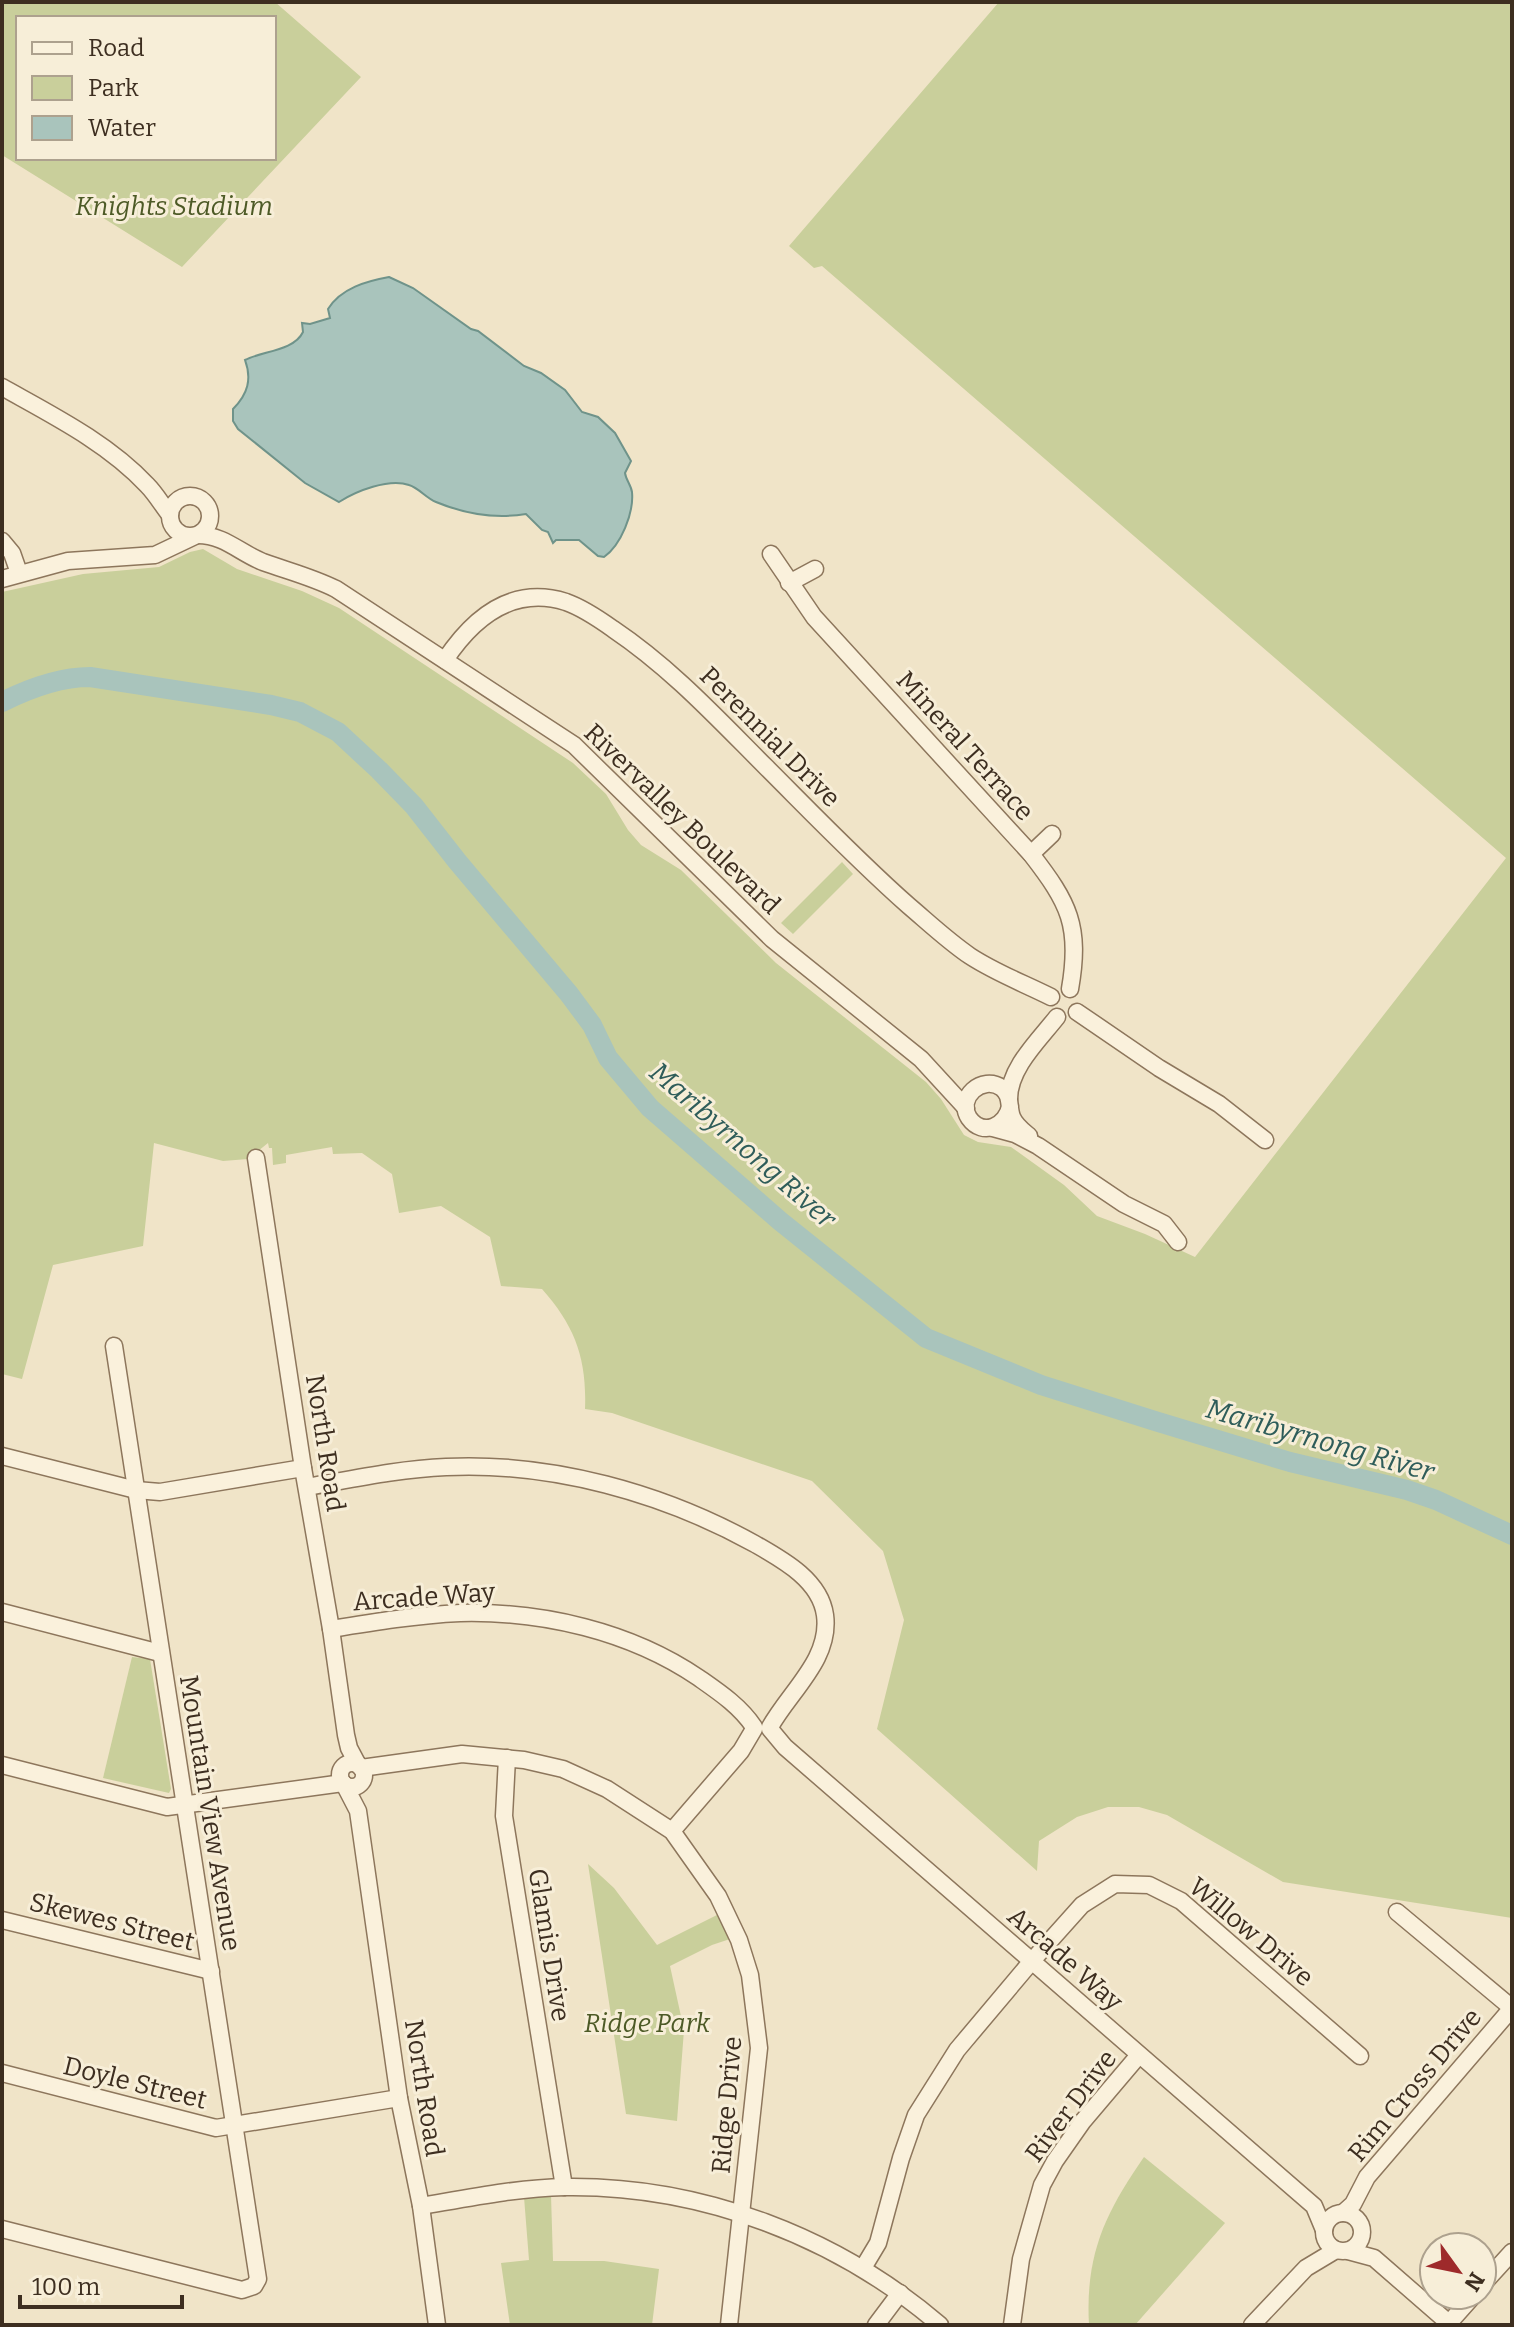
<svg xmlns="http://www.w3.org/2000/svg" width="1514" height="2327" font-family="Bitter,serif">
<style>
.green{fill:#c9cf9b;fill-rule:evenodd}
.water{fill:#a9c4bc;stroke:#6f938a;stroke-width:2}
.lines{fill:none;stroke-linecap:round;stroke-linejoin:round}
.river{stroke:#a9c4bc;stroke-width:20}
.minor-casing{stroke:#8d765c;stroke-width:19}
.minor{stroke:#faf1dc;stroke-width:16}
.labels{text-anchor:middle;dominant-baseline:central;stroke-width:6;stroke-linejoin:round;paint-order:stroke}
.park-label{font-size:26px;font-style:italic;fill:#4d5a26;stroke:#f7eed8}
.street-label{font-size:26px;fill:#3d2e20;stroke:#f7eed8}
.water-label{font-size:28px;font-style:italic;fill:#2f5d5a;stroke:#f7eed8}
</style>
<rect width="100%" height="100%" fill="#f0e4c8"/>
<g class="green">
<path d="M2 2H275L361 77 182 267 2 155ZM18 18H274V158H18Z"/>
<path d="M999 2H1512V1918L1283 1882 1167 1815 1139 1807H1108L1077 1817 1039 1841 1037 1871 877 1729 904 1620 883 1551 812 1481 612 1413 585 1409C587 1359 575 1326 542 1289L501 1286 490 1237 441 1206 399 1213 392 1174 362 1153 333 1154 332 1147 286 1155V1163L273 1165 272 1148H269L268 1143 248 1159 223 1161 154 1143 143 1246 53 1265 22 1379 2 1374V592L83 574 159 567 190 552 203 549 237 569 302 591 339 608 573 763 606 794 628 830 641 845 681 870 776 963 926 1082 941 1099 964 1135 978 1142 1011 1147 1064 1185 1097 1216 1145 1234 1195 1257 1506 858 822 266 814 268 789 246Z"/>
<polygon points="842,862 853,874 793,934 781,923"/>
<polygon points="132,1657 150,1659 171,1789 169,1793 103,1778"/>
<polygon points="588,1864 614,1888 657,1945 721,1913 733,1938 712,1945 670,1966 684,2030 677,2121 626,2114"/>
<path d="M1144 2157 1225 2223 1135 2325H1089C1085 2255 1105 2213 1144 2157Z"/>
<polygon points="551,2195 553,2261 604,2261 659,2269 652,2325 510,2325 501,2263 529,2260 524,2197"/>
</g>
<path class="water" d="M389 277 413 288 471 329 478 331 524 366 541 373 565 390 582 412 598 417 615 433 631 461 625 473C626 480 631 485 632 492 634 513 621 545 604 557L598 556 579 540H556L553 543 548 532 542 530 526 514C496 519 465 514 436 502 426 498 419 488 409 485 389 478 356 491 339 502L305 483 238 429 233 421V409C248 394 252 379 245 360 262 351 294 351 303 332L302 323 310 324 330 318 328 309C341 288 367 281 389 277Z"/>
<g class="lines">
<path class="river" d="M2 702C30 688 59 677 90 677L271 705 300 712 338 732 379 770 414 806 457 861 569 994 592 1025 608 1058 650 1108 780 1221 926 1338 1041 1385 1155 1421 1290 1462 1407 1490 1436 1500 1512 1535"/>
<defs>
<g id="minor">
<path d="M2 387C52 415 108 443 147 485 156 494 162 505 170 515"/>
<circle cx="190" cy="516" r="20"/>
<path d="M198 535C224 535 240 553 263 562 288 571 312 577 336 589L574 745 772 939 921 1059 966 1108"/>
<polyline points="2,541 12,553 19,573"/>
<path d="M771 554 814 617 1031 854C1069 903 1081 926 1070 989"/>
<polyline points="2,579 68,561 155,555 195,536"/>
<polyline points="789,583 815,569"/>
<path d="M445 660C473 618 512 585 566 602 583 608 599 619 613 629 671 668 717 718 766 767 813 814 859 862 909 906 929 923 948 941 970 956 996 973 1023 983 1051 997"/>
<polyline points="1031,854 1052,834"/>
<polyline points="1077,1012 1159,1068 1219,1104 1265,1140"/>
<path d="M1009 1099C1009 1068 1039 1040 1057 1017"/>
<path d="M1010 1106C1007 1125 983 1138 969 1118 956 1098 982 1074 1002 1088 1012 1096 1008 1107 1012 1117 1015 1125 1023 1131 1029 1136"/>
<polyline points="993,1128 1015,1134 1038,1146 1124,1204 1164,1224 1178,1242"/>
<polyline points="256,1158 303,1468 331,1629 346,1735 349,1748 358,1765"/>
<polyline points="2,1456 136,1490 160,1492 303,1468"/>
<path d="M307 1487C353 1479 399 1469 446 1467 552 1462 663 1493 755 1544 783 1560 820 1580 825 1615 831 1659 790 1691 770 1727"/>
<polyline points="2,1612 160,1653"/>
<path d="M331 1629C374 1622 417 1615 460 1613 542 1611 630 1631 699 1678 719 1692 740 1706 754 1727"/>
<polyline points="770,1729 785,1747 1314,2206 1324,2230"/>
<polyline points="507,1758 504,1816 564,2187"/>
<circle cx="352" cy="1775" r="12"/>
<polyline points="2,1765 167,1807 343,1783"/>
<polyline points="361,1768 462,1754 524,1760 563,1769 607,1789 672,1831 718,1896 739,1940 750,1975 759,2048 729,2325"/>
<polyline points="344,1784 358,1811 399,2098 421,2206 437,2325"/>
<polyline points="672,1831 741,1751 754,1729"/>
<polyline points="1397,1912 1512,2008"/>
<polyline points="2,1920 211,1971"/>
<polyline points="2,2073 216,2128 399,2098"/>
<path d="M421 2206C468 2198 517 2188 565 2187 702 2185 837 2237 940 2325"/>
<polyline points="1343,2213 1353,2204 1367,2177 1512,2008"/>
<circle cx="1343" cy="2232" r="19"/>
<polyline points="2,2229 242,2290 254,2286 258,2279 114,1346"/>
<polyline points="1348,2251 1374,2258 1451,2325"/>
<polyline points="863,2268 878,2243 901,2158 916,2115 957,2050 1031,1962 1082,1905 1115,1884 1149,1885 1181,1901 1360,2056"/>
<polyline points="1482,2285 1512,2252"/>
<polyline points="1449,2323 1474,2295"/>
<polyline points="876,2325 900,2293"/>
<polyline points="1012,2325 1021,2259 1042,2185 1055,2161 1083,2121 1139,2055"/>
<polyline points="1252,2325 1306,2268 1336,2250"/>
</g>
</defs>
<use href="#minor" class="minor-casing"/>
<use href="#minor" class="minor"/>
</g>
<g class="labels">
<g class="park-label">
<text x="174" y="206">Knights Stadium</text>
<text x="647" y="2023">Ridge Park</text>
</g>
<g class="street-label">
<text transform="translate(770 737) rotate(45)">Perennial Drive</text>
<text transform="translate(965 746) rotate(48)">Mineral Terrace</text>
<text transform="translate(682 819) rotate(44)">Rivervalley Boulevard</text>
<text transform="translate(325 1443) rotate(81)">North Road</text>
<text transform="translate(424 1597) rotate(-4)">Arcade Way</text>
<text transform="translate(210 1813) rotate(81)">Mountain View Avenue</text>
<text transform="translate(112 1922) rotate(14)">Skewes Street</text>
<text transform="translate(1251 1932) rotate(40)">Willow Drive</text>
<text transform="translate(549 1945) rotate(81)">Glamis Drive</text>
<text transform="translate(1065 1959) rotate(41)">Arcade Way</text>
<text transform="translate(135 2083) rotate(14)">Doyle Street</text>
<text transform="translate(1415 2085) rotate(-50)">Rim Cross Drive</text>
<text transform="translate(424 2088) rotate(81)">North Road</text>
<text transform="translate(727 2105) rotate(-85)">Ridge Drive</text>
<text transform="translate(1071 2106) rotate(-53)">River Drive</text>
</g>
<g class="water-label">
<text transform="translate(743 1145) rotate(41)">Maribyrnong River</text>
<text transform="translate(1320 1440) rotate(16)">Maribyrnong River</text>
</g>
</g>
<rect width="1514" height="2327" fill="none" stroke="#3d2e20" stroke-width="8"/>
<rect x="16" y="16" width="260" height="144" fill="#f7eed8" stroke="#ada18e" stroke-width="2"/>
<rect x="32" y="42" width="40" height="12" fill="#faf1dc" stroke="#ada18e" stroke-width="2"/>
<text x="88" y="56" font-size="24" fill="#3d2e20">Road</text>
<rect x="32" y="76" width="40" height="24" fill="#c9cf9b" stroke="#ada18e" stroke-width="2"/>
<text x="88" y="96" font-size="24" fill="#3d2e20">Park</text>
<rect x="32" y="116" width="40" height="24" fill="#a9c4bc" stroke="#ada18e" stroke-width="2"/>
<text x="88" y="136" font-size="24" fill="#3d2e20">Water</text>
<g transform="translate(1458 2271) rotate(123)"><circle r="38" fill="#f7eed8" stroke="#ada18e" stroke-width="2"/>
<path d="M0-6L14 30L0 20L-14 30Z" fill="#9e2a2b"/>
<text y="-12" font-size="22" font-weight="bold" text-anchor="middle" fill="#3d2e20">N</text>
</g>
<path d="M20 2295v12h162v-12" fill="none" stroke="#3d2e20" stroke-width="4"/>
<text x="32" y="2295" font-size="24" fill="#3d2e20" stroke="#f7eed8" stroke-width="6" paint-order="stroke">100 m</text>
</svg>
